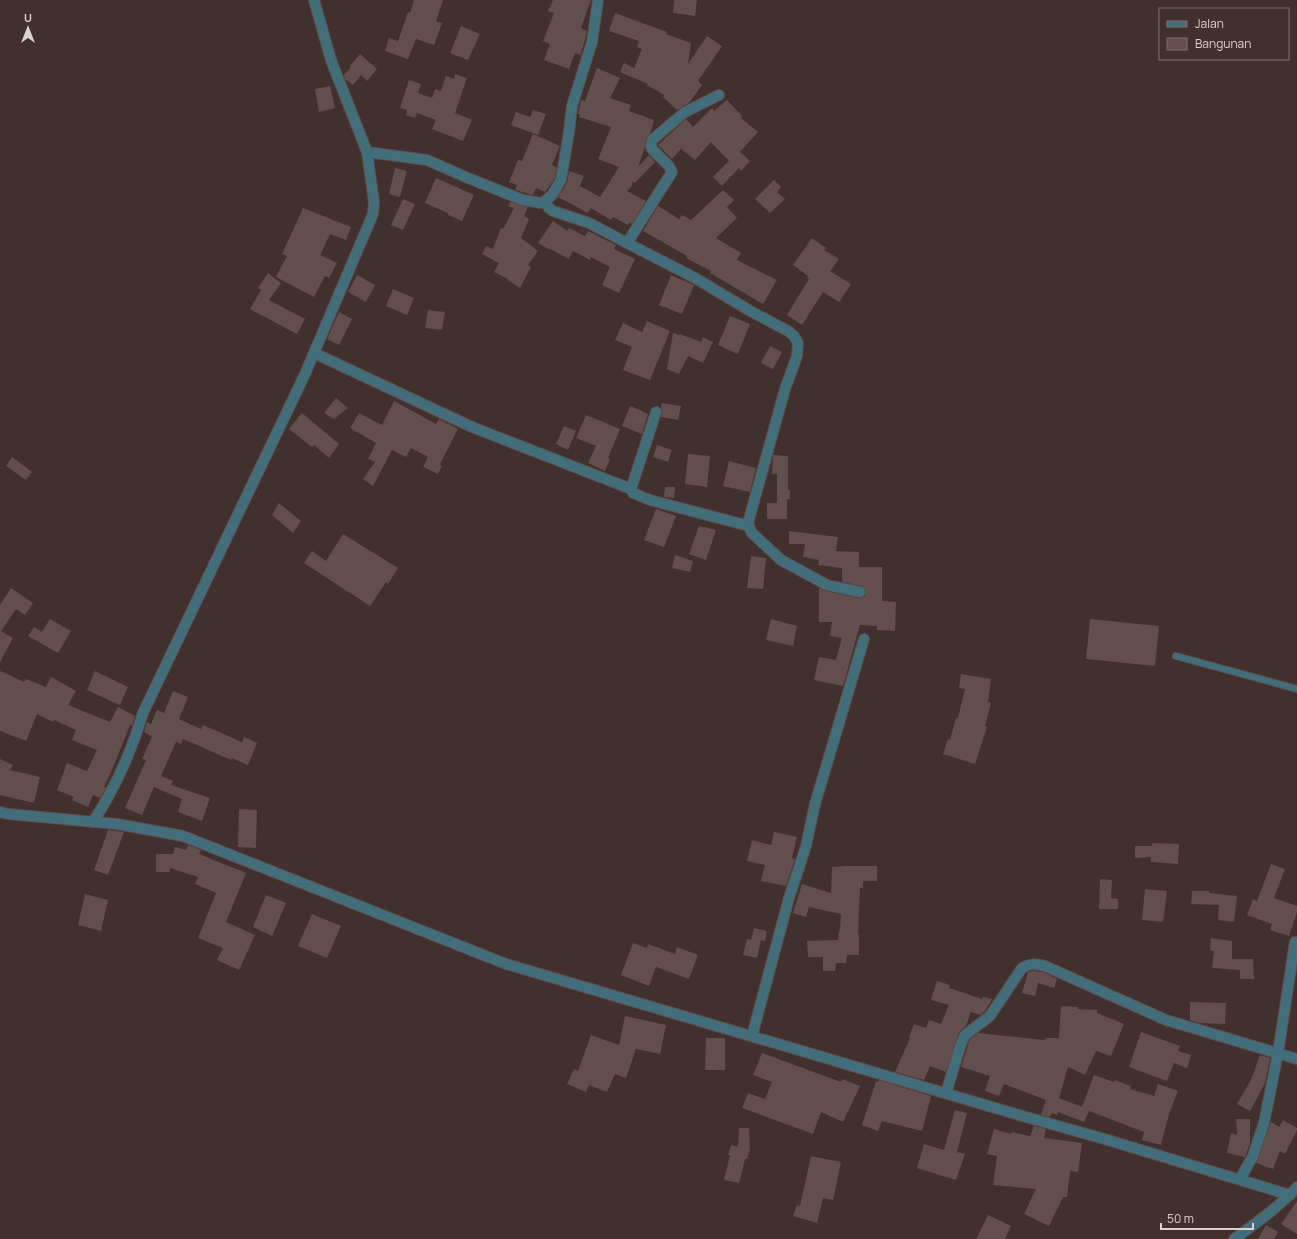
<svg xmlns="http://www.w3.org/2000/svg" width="1297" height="1239" font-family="Manrope,sans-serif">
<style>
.building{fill:#624e4c}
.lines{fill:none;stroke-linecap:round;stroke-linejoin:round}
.lane-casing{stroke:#5e4d4b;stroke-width:8}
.street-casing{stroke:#5e4d4b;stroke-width:12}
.lane{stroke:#426e7b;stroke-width:6}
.street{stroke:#426e7b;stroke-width:10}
</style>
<rect width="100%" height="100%" fill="#42302e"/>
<g class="building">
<polygon points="414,0 443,0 436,21 442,23 434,45 416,39 408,59 385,51 389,38 398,41 408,12 410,13"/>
<polygon points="553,0 591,0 581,28 587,31 581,54 581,55 575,53 569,69 544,60 550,44 543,41 554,13 548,11"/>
<polygon points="674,0 697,0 695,16 673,13"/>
<polygon points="615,13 667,32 666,34 691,43 688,64 707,36 722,46 698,81 702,85 689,103 677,110 663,97 664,95 647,85 648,84 620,72 624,63 634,68 642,49 637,47 639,41 609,31"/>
<polygon points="461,26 480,34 468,60 450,53"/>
<polygon points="360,54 377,69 367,81 361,75 353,85 345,79 344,75 351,67 350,66"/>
<polygon points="597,68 620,78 610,98 631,105 629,111 654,120 650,134 646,138 645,147 638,167 649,155 655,162 635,183 633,181 631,187 627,191 646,201 632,224 630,222 628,225 613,217 611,220 591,208 588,213 558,197 567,183 569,171 584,176 580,186 600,197 619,167 598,159 611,127 579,117 580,114 578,114 581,100 585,101"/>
<polygon points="455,74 467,78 455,113 472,120 463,141 432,129 436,120 417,113 415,118 406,115 407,110 400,108 409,80 421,84 418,93 432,98 435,89 441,91 446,76 454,79"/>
<polygon points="330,86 335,108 319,112 315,89"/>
<polygon points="727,100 742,116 741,118 758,132 740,152 750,161 741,171 739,168 722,186 713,177 729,161 711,142 695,160 681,149 672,159 658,145 686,119 693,127 712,108 714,111"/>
<polygon points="533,110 546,114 538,135 511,125 516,112 530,117"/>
<polygon points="533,134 560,146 552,165 557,167 555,178 545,192 536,188 533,195 515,190 517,185 509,182 518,160 522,161"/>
<polygon points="395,168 407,171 400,197 389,194"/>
<polygon points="436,178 474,195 462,221 448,215 448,213 425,203"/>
<polygon points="774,180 781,187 777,192 785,199 770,213 755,199"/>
<polygon points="723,190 734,200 727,207 737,218 716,238 741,253 737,260 777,280 763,304 710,273 711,271 686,258 687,256 643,231 658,206 679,219 682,215 691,220"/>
<polygon points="403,199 415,204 403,230 391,225"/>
<polygon points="510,202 528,207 524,216 529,219 521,238 538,251 528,265 531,267 520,288 507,280 508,279 494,272 499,263 482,254 486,246 493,249 501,228 503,229 514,208 508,206"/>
<polygon points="303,208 351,227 346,240 330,234 320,255 337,263 329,278 325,276 314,297 276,277 287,256 282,254"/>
<polygon points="553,221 567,231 569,228 585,236 588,231 616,245 614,249 635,259 619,293 602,285 610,267 591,257 590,260 573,251 569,259 550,249 550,250 538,243"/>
<polygon points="812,238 826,248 824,250 839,259 830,271 851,284 839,302 823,292 802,325 787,315 809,279 807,278 808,276 793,265"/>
<polygon points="268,273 281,283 269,300 305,319 297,334 250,309 261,290 258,288"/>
<polygon points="357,275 375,285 366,302 348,292"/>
<polygon points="671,275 694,285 682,314 659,305"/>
<polygon points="393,289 414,298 407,315 386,306"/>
<polygon points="428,310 445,312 442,330 425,328"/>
<polygon points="339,312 352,319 339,345 327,339"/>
<polygon points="730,316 750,324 738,354 718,345"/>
<polygon points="647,321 670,331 650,380 623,370 632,347 615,340 623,323 642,332"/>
<polygon points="673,333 680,335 680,334 701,342 703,337 713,342 703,363 688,356 679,374 667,369"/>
<polygon points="770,346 782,352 773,369 761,363"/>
<polygon points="336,398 348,408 334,419 324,413"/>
<polygon points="394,401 436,424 439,419 458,429 440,464 442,466 438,474 423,467 428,457 411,448 406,457 392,450 373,486 363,479 375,462 368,459 376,443 350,428 359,413 382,425"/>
<polygon points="662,403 681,406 678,420 661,417 662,411 661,408"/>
<polygon points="630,406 648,414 642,434 622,426"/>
<polygon points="302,413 339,444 329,458 314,445 312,447 289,429"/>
<polygon points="586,415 620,429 608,458 610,459 605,471 588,463 596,446 576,438"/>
<polygon points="564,426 576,431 568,450 556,444"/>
<polygon points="657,445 672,450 668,462 653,457"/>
<polygon points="688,454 710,456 707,487 685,484"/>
<polygon points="773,455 788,456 788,490 790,490 790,499 787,499 787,519 767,519 767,503 777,503 777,474 772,474"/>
<polygon points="12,457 32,472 26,480 6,466"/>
<polygon points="729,461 756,468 750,492 723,486"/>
<polygon points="665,487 675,487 674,498 664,497"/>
<polygon points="279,503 301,521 293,533 272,515"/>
<polygon points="656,509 676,516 664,547 644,540"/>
<polygon points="699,526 716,530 706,560 689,554"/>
<polygon points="789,531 838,537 836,551 859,552 859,567 882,567 882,601 896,602 895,631 877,630 877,626 860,625 843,686 814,680 819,657 836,660 842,638 830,636 832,622 819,622 819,588 826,591 859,598 865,596 866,590 861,586 842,582 842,568 818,565 819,560 803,557 805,544 789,544"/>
<polygon points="343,534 398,568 388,584 386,582 370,606 304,563 312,551 326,561"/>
<polygon points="675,555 693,561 690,572 672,568"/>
<polygon points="751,556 766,558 763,589 747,588"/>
<polygon points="11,588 33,603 25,615 16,609 1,631 13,638 0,662 0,605"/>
<polygon points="50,619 71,631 58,653 28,636 34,627 42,632"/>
<polygon points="771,619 797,626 793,646 766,640"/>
<polygon points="1090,619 1159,626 1155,666 1086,659"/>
<polygon points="0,671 24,682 26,679 46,687 51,677 76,691 68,705 110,722 118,707 135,716 132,726 130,725 112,770 104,787 106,788 100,798 93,795 88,807 72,800 74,797 57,790 67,763 87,771 97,750 72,740 76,730 54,720 53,722 37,714 26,741 0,731"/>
<polygon points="95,671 128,687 120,705 87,690"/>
<polygon points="961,674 991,679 988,702 991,703 985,726 987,727 975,764 943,754 948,739 950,740 956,718 958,718 965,689 959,688"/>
<polygon points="173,691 188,697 179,719 201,729 203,725 242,742 244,737 257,743 248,765 232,758 231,760 183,739 181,744 176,742 161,776 173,781 171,785 210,798 202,821 178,812 182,799 154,787 142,815 125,808 146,760 142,759 152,737 144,732 147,722 151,724 157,710 164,713"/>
<polygon points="0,759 13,765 10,770 40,777 34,803 0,795"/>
<polygon points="239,809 257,810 256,848 238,847"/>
<polygon points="108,830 124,832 108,875 94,870"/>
<polygon points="774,832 797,837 792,858 795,859 786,886 761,881 765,865 747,861 752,840 771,845"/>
<polygon points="1152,843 1179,844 1178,864 1151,862 1151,857 1135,858 1135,846 1152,846"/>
<polygon points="188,845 201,850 199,854 246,873 226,922 255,935 239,970 217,960 223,948 198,938 216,893 195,884 198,877 170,868 170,872 156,872 156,854 173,854 175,847 186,850"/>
<polygon points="1271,864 1285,869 1274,898 1297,906 1297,912 1289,936 1270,930 1272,924 1247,915 1253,899 1257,901"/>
<polygon points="846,866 877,866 877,881 863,881 863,888 860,888 858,934 859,935 859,955 847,955 846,963 836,963 835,971 823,971 823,957 808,957 807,941 838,940 839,931 840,931 841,914 809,907 806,917 793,913 802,884 831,893 832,867"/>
<polygon points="1100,879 1112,880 1111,898 1118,899 1118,909 1099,909"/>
<polygon points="1145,889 1167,891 1163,922 1142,920"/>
<polygon points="1192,891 1209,891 1209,893 1237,896 1234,922 1218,920 1219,905 1191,904"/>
<polygon points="85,894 108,900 101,931 78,925"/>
<polygon points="266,895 286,903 272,936 253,927"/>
<polygon points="312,914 341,926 327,958 298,946"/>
<polygon points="754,928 767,931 765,941 761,940 757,958 743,955 747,939 751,940"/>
<polygon points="1211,938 1232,941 1232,959 1253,959 1254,979 1240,979 1240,970 1212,968 1214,951 1210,950"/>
<polygon points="633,943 647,948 648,944 675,954 677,947 698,955 689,979 656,967 649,986 621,975"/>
<polygon points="1033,971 1043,972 1057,979 1054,988 1038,983 1035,996 1022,993 1028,972"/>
<polygon points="937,981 950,985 949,988 982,999 983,997 992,999 985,1011 981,1015 971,1012 966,1026 959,1032 946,1072 930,1066 924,1080 895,1072 910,1038 909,1037 914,1024 926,1028 929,1020 941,1024 949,1005 931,1000"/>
<polygon points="1190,1002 1226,1003 1225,1024 1200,1023 1190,1020"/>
<polygon points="1061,1006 1078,1007 1078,1009 1097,1010 1097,1013 1124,1024 1111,1056 1096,1051 1085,1075 1068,1067 1059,1098 1082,1107 1094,1075 1114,1082 1115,1080 1131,1086 1130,1089 1154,1096 1158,1084 1178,1091 1169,1114 1161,1145 1142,1140 1144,1132 1089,1111 1084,1122 1058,1112 1057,1115 1052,1113 1050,1117 1041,1115 1046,1100 1004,1084 999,1096 985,1091 990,1076 961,1067 970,1039 978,1033 1045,1040 1045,1038 1059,1038"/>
<polygon points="625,1016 666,1025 660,1054 636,1049 626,1078 615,1074 607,1092 589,1085 586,1092 567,1084 574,1069 578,1071 591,1035 619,1045"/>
<polygon points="1141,1032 1180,1046 1178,1051 1191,1055 1187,1068 1174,1063 1167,1081 1129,1067"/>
<polygon points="706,1038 725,1038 725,1070 705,1070"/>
<polygon points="762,1053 841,1082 842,1079 860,1086 843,1122 821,1112 813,1134 742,1108 748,1093 765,1099 772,1082 753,1075"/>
<polygon points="1260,1055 1270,1058 1265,1083 1250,1111 1237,1104 1251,1080"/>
<polygon points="879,1080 931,1096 922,1131 882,1121 878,1131 862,1125 876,1081 878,1082"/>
<polygon points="955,1110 967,1113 957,1152 965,1154 956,1180 917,1168 924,1144 944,1150"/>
<polygon points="1236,1119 1250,1119 1250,1143 1245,1157 1227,1153 1231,1133 1237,1135"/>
<polygon points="1283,1120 1297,1128 1297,1130 1285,1154 1280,1151 1273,1169 1256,1163 1271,1122 1279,1127"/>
<polygon points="1034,1126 1046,1129 1044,1138 1082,1143 1078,1172 1070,1171 1067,1197 1063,1197 1049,1226 1024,1214 1036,1189 993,1185 997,1156 987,1154 994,1129 1011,1134 1012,1132 1030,1136"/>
<polygon points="739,1128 749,1128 750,1149 747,1159 745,1159 739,1183 724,1180 730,1155 728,1155 731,1145 738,1147"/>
<polygon points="811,1156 841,1162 833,1200 823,1198 817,1223 793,1216 797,1205 800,1206"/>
<polygon points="1297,1201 1297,1234 1281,1224"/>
<polygon points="988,1215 1011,1226 1005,1239 976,1239"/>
<polygon points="1266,1225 1278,1232 1274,1239 1258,1239"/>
</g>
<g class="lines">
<defs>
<polyline id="lane" points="1176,656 1297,689"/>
<g id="street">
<polyline points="367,152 427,160 468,178 523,200 541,203 545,201 552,195 561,180 569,132 572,106 592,42 598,0"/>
<polyline points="545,201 549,208 553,211 589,223 631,245 695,278 752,312 788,331 794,336 798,343 797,356 785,389 748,523 751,532 781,560 827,585 860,592"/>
<polyline points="627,243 672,172 669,166 652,149 651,146 652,140 685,112 719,95"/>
<polyline points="314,353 472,427 631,489"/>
<polyline points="656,412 631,489 633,493 650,500 749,526"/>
<polyline points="0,812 8,814 117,824 183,836 506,964 1026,1117 1101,1138 1290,1195"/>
<path d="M93 822C116 787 131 753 143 713L305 374 373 214 374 202 367 152 331 60 314 0"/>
<polyline points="752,1036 789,898 806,846 815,804 864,639"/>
<path d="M946 1093 960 1047 965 1035 990 1016 1022 968C1030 963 1036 964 1045 966L1166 1020 1297 1059"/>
<polyline points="1240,1179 1253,1156 1264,1123 1278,1053 1295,942"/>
<path d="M1234 1239C1256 1223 1279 1207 1297 1187"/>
</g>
</defs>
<use href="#lane" class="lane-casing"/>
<use href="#street" class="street-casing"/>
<use href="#lane" class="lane"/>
<use href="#street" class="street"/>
</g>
<rect x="1159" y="8" width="130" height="52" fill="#42302e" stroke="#80706e"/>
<rect x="1167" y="21" width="20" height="6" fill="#426e7b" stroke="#80706e"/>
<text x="1195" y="28" font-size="12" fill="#dcd1cf">Jalan</text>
<rect x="1167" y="38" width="20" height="12" fill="#624e4c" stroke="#80706e"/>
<text x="1195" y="48" font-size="12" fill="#dcd1cf">Bangunan</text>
<g transform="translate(28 28)" stroke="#42302e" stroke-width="3" paint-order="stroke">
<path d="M0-3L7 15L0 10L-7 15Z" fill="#dcd1cf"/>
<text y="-6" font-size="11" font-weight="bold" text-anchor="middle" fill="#dcd1cf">U</text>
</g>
<path d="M1161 1223v6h92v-6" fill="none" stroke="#dcd1cf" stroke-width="2"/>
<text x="1167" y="1223" font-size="12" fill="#dcd1cf" stroke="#42302e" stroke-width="3" paint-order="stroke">50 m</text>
</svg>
